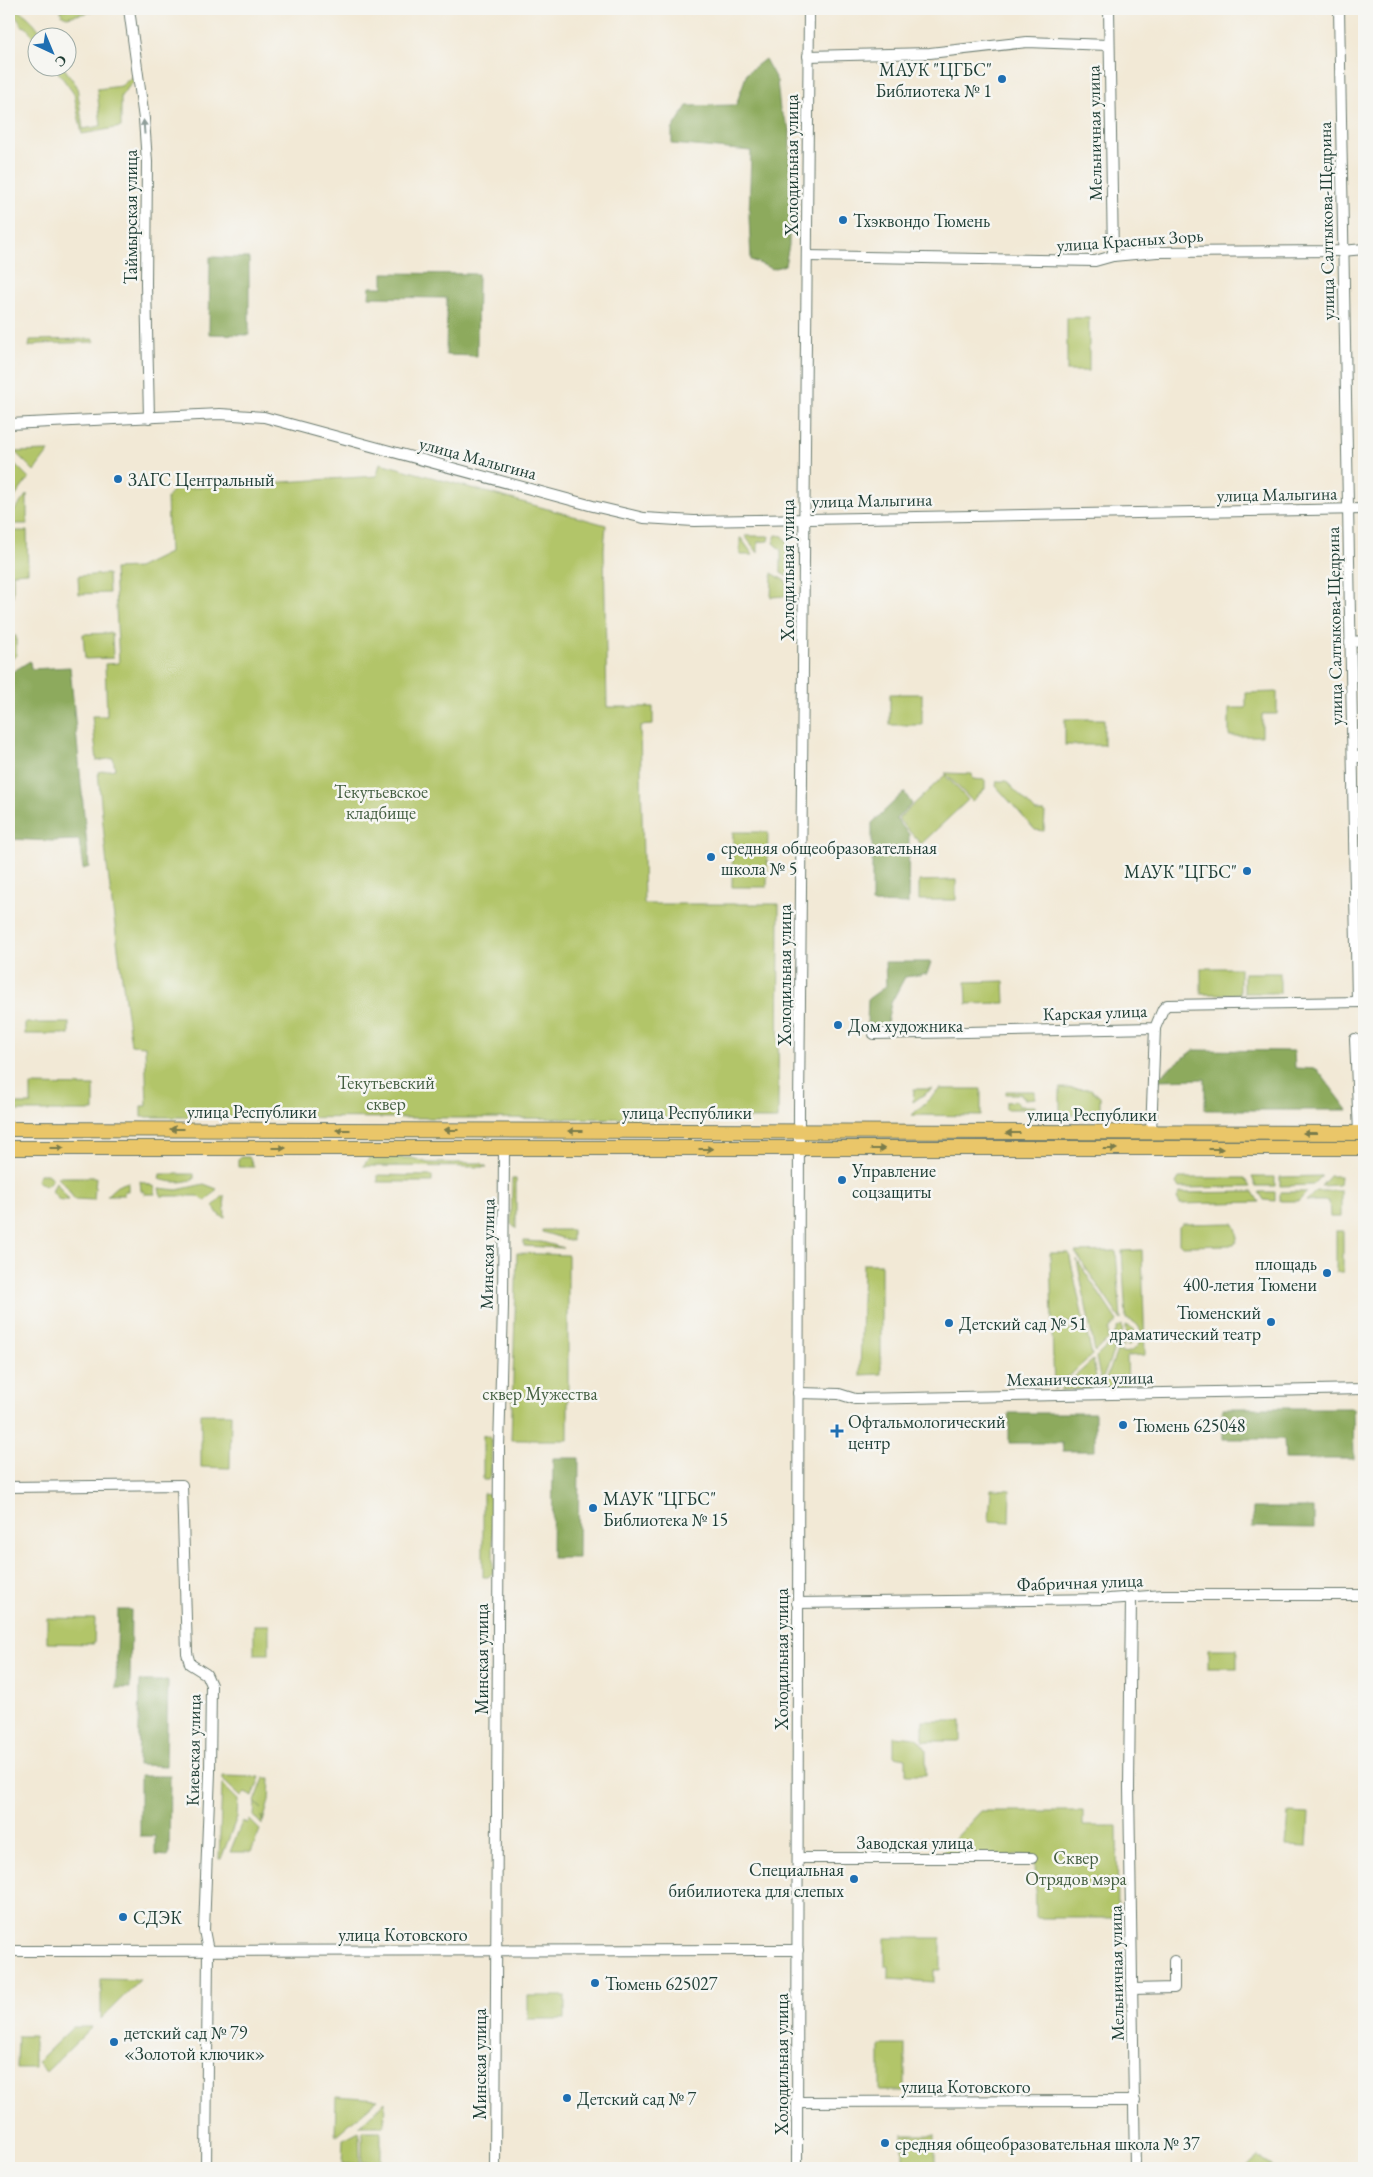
<svg xmlns="http://www.w3.org/2000/svg" width="1373" height="2177" font-family="'EB Garamond',serif">
<style>
.green{fill:#b2c569;stroke:#68814e}
.forest{fill:#8daa5d;stroke:#567448}
.lines{fill:none;stroke-linecap:round;stroke-linejoin:round}
.minor-casing{stroke:#69796d;stroke-width:12}
.major-casing{stroke:#69796d;stroke-width:16}
.minor{stroke:#fff;stroke-width:10}
.major{stroke:#eac669;stroke-width:14}
.oneway{fill:#8f9e9a}
.oneway2{fill:#7a7b4c}
.poi-dot{fill:#1f6fb2;stroke:#f6f6f2;stroke-width:2}
.labels{text-anchor:middle;dominant-baseline:central;stroke-width:5;stroke-linejoin:round;paint-order:stroke}
.poi-label{font-size:18px;fill:#1f3d34;stroke:#f6f6f2;text-anchor:start}
.street-label{font-size:18px;fill:#1f3d34;stroke:#f6f6f2}
.park-label{font-size:18px;fill:#445f41;stroke:#f6f6f2}
</style>
<rect width="100%" height="100%" fill="#f6f6f2"/>
<filter id="ink" filterUnits="userSpaceOnUse"><feTurbulence type="fractalNoise" baseFrequency=".02" numOctaves="2"/><feDisplacementMap in="SourceGraphic" scale="10" xChannelSelector="R" yChannelSelector="G"/><feConvolveMatrix kernelMatrix="1 2 1 2 8 2 1 2 1" color-interpolation-filters="sRGB"/></filter>
<filter id="wash" filterUnits="userSpaceOnUse"><feTurbulence type="fractalNoise" baseFrequency=".0096" numOctaves="4" result="noise"/><feDisplacementMap in="SourceGraphic" scale="20" xChannelSelector="R" yChannelSelector="G"/><feGaussianBlur stdDeviation="1.12" result="paint"/><feColorMatrix in="noise" values="0 0 0 0 0 0 0 0 0 0 0 0 0 0 0 0 0 1.4 0 .05"/><feComposite in="paint" operator="in"/></filter>
<g filter="url(#wash)">
<rect width="100%" height="100%" fill="#f2e9d6"/>
<g class="green">
<path d="M9 9C25 9 36 25 44 37L38 38 37 42 26 27 22 26 17 18 9 11Z"/>
<polygon points="60,9 105,9 67,17 62,15"/>
<polygon points="55,68 64,68 77,86 83,129 101,126 97,89 121,86 133,76 134,81 121,96 121,127 82,134 74,94"/>
<rect x="1067" y="318" width="22" height="53"/>
<polygon points="94,339 94,342 39,344 29,347 30,340"/>
<polygon points="49,451 34,471 15,452"/>
<polygon points="9,458 29,478 9,505"/>
<polygon points="380,463 606,525 604,549 607,707 653,707 653,725 640,726 644,904 779,904 778,1119 141,1117 141,1106 147,1106 145,1046 131,1045 107,866 98,772 115,769 113,758 97,761 92,716 107,716 105,664 119,663 114,569 138,568 169,553 167,498 173,489 377,476"/>
<polygon points="27,494 27,524 9,524 9,518"/>
<polygon points="9,531 27,531 28,572 13,573 13,596 9,596"/>
<polygon points="776,535 783,536 788,543 788,577 781,573 781,550 773,543"/>
<polygon points="745,536 769,536 768,541 758,542 758,553"/>
<polygon points="740,538 741,538 753,555 740,555"/>
<polygon points="772,573 787,582 786,596 771,597"/>
<polygon points="108,574 109,593 79,594 78,576"/>
<polygon points="112,633 113,658 85,659 83,634"/>
<polygon points="9,636 16,636 16,656 9,660"/>
<polygon points="1277,692 1277,714 1262,714 1262,736 1229,736 1229,708 1246,708 1246,693"/>
<rect x="890" y="694" width="32" height="31"/>
<rect x="1065" y="719" width="39" height="26"/>
<polygon points="945,773 972,774 973,779 985,780 985,789 972,801"/>
<polygon points="945,775 968,800 921,844 898,819"/>
<polygon points="997,781 1006,781 1036,812 1045,812 1044,831 1035,830 996,786"/>
<polygon points="733,832 768,832 767,887 732,887"/>
<polygon points="956,880 956,900 919,900 919,881"/>
<rect x="1201" y="968" width="39" height="26"/>
<rect x="1244" y="973" width="36" height="20"/>
<polygon points="1004,981 1005,1003 967,1004 966,982"/>
<rect x="25" y="1023" width="44" height="11"/>
<polygon points="31,1085 94,1086 94,1111 9,1111 9,1104 31,1104"/>
<polygon points="1060,1088 1091,1089 1100,1097 1100,1115 1060,1115"/>
<polygon points="914,1089 932,1089 913,1102"/>
<polygon points="940,1089 981,1089 981,1116 912,1115"/>
<polygon points="1006,1091 1035,1091 1035,1098 1024,1099 1024,1097 1021,1097 1021,1094 1006,1094"/>
<polygon points="1014,1101 1018,1103 1018,1106 1035,1106 1035,1109 1006,1109 1006,1102"/>
<polygon points="241,1157 249,1157 254,1167 238,1167 238,1159"/>
<polygon points="370,1157 412,1158 428,1163 481,1163 487,1167 363,1166"/>
<polygon points="39,1174 47,1174 53,1179 46,1186 37,1181"/>
<path d="M160 1174H194V1179C182 1183 171 1183 159 1179Z"/>
<polygon points="378,1175 432,1176 432,1182 378,1182"/>
<polygon points="1322,1176 1313,1185 1280,1186 1280,1177"/>
<polygon points="1330,1176 1340,1176 1339,1185 1321,1186"/>
<polygon points="57,1177 96,1177 94,1200 74,1199 67,1187"/>
<polygon points="1252,1177 1275,1177 1275,1186 1256,1186"/>
<polygon points="1179,1178 1245,1178 1251,1187 1179,1188 1176,1183"/>
<polygon points="512,1179 516,1179 516,1229 511,1224"/>
<polygon points="140,1181 155,1187 155,1194 144,1194 144,1191 141,1191"/>
<polygon points="56,1182 69,1200 59,1200 52,1191"/>
<polygon points="128,1182 128,1191 124,1191 124,1195 107,1195 117,1186"/>
<polygon points="204,1184 217,1189 206,1201 197,1196 161,1196 159,1188 177,1190"/>
<polygon points="1316,1191 1341,1191 1341,1217 1330,1217 1329,1201 1306,1201"/>
<polygon points="1253,1192 1259,1202 1180,1204 1177,1198 1180,1193"/>
<polygon points="1259,1192 1275,1192 1275,1201 1264,1200"/>
<polygon points="1280,1192 1307,1192 1299,1201 1280,1201"/>
<polygon points="224,1195 225,1218 219,1215 213,1206"/>
<path d="M1233 1223C1238 1229 1239 1238 1234 1245L1182 1246 1179 1243V1227L1182 1224Z"/>
<polygon points="542,1230 572,1230 572,1241 542,1232"/>
<rect x="1336" y="1231" width="7" height="41"/>
<polygon points="524,1241 542,1242 564,1248 524,1246"/>
<path d="M1142 1250 1145 1355 1127 1356 1128 1388 1102 1389 1117 1351C1127 1355 1135 1351 1140 1342 1143 1331 1139 1322 1126 1319L1122 1251Z"/>
<polygon points="1116,1251 1121,1320 1075,1252"/>
<polygon points="517,1253 568,1255 568,1440 511,1440"/>
<polygon points="1050,1253 1069,1253 1084,1323 1052,1322"/>
<polygon points="1077,1260 1117,1321 1109,1330 1108,1339 1095,1352"/>
<polygon points="863,1264 881,1264 881,1374 860,1375"/>
<polygon points="1122,1325 1123,1347 1117,1344 1114,1336 1117,1328"/>
<polygon points="1126,1325 1132,1328 1136,1336 1132,1343 1127,1346"/>
<polygon points="1052,1329 1086,1330 1092,1355 1054,1390"/>
<polygon points="1110,1344 1114,1349 1101,1383 1096,1357"/>
<polygon points="1093,1360 1098,1389 1060,1390"/>
<polygon points="201,1414 231,1414 230,1468 201,1467"/>
<polygon points="483,1435 489,1437 492,1442 491,1475 488,1480 483,1480"/>
<polygon points="991,1489 1010,1490 1009,1522 989,1521"/>
<polygon points="483,1493 489,1494 493,1499 493,1573 488,1577 483,1577"/>
<polygon points="47,1618 95,1619 94,1644 47,1643"/>
<rect x="254" y="1625" width="15" height="29"/>
<rect x="1208" y="1649" width="29" height="19"/>
<rect x="923" y="1721" width="38" height="20"/>
<polygon points="894,1736 917,1738 926,1749 926,1775 906,1775 906,1758 894,1756"/>
<polygon points="223,1776 260,1777 253,1797 245,1793 241,1797 223,1780"/>
<polygon points="264,1778 270,1778 269,1801 263,1822 262,1816 262,1825 254,1816 255,1803 262,1809 255,1802"/>
<polygon points="222,1784 238,1800 237,1817 221,1859 219,1859"/>
<polygon points="981,1811 1083,1811 1083,1826 1117,1826 1118,1918 1036,1918 1035,1856 940,1855"/>
<polygon points="1289,1813 1309,1814 1307,1847 1286,1846"/>
<polygon points="250,1820 260,1830 251,1852 230,1852 242,1822 248,1823"/>
<polygon points="885,1938 941,1938 941,1970 934,1970 934,1982 889,1979 889,1966 885,1966"/>
<polygon points="101,1979 140,1980 101,2019"/>
<rect x="528" y="1996" width="37" height="23"/>
<polygon points="73,2027 92,2027 46,2072 37,2062"/>
<polygon points="18,2036 34,2036 34,2068 17,2068"/>
<rect x="880" y="2045" width="25" height="46"/>
<polygon points="336,2096 378,2099 335,2136"/>
<polygon points="385,2102 384,2126 359,2126"/>
<polygon points="359,2131 360,2164 342,2164 343,2139"/>
<polygon points="362,2131 381,2131 381,2163 362,2162"/>
<rect x="903" y="2135" width="32" height="33"/>
<polygon points="1258,2157 1275,2168 1245,2168"/>
</g>
<g class="forest">
<polygon points="765,59 777,81 780,110 790,129 789,245 785,265 773,269 751,260 749,217 751,151 672,144 672,130 687,106 736,105 747,73"/>
<polygon points="210,257 249,258 249,335 209,334"/>
<polygon points="383,273 478,274 477,356 446,355 447,298 369,297 370,287 383,287"/>
<polygon points="30,661 31,669 70,667 89,867 83,869 79,840 52,841 9,839 9,674"/>
<polygon points="904,792 912,804 896,819 909,834 908,904 872,903 872,823"/>
<polygon points="885,962 931,962 927,974 905,977 891,1003 887,1024 867,1024 868,999 886,986"/>
<polygon points="1194,1050 1294,1051 1295,1068 1317,1069 1348,1110 1205,1110 1205,1079 1154,1080"/>
<polygon points="1223,1408 1353,1408 1354,1459 1285,1459 1284,1439 1223,1439"/>
<polygon points="1009,1413 1095,1413 1095,1451 1063,1451 1062,1443 1009,1443"/>
<polygon points="553,1458 579,1458 578,1558 552,1558"/>
<polygon points="1253,1508 1314,1508 1314,1528 1252,1527"/>
<polygon points="118,1610 131,1610 130,1688 116,1688"/>
<polygon points="140,1681 168,1681 166,1766 138,1765"/>
<polygon points="140,1776 170,1776 169,1856 155,1855 155,1836 140,1836"/>
</g>
</g>
<g filter="url(#ink)">
<g class="lines">
<defs>
<g id="minor">
<polyline points="129,9 144,119 147,162 146,284 149,418"/>
<polyline points="1109,9 1113,256"/>
<polyline points="1339,9 1357,1002"/>
<polyline points="808,56 930,53 1027,42 1108,45"/>
<polyline points="807,256 1095,261 1113,256 1157,252 1342,251 1364,249"/>
<polyline points="9,424 220,414 264,417 593,506 644,518 694,521 1364,509"/>
<polyline points="1350,642 1364,641"/>
<polyline points="1353,757 1364,757"/>
<polyline points="874,1034 1155,1028 1163,1009 1167,1005 1362,1002"/>
<polyline points="1355,1039 1359,1133"/>
<polyline points="1151,1133 1155,1028"/>
<polyline points="798,1393 839,1394 855,1399 1364,1389"/>
<polyline points="9,1487 182,1485 187,1653 190,1664 206,1674 211,1685 210,1772 204,1930 208,1951 206,2168"/>
<polyline points="1131,1597 1129,1788 1135,2168"/>
<polyline points="797,1603 1109,1599 1163,1595 1364,1595"/>
<polyline points="798,1858 1032,1858"/>
<polyline points="9,1951 798,1950"/>
<polyline points="1132,1989 1174,1988 1174,1961"/>
<polyline points="798,2102 1135,2101"/>
<polyline points="495,2168 499,1448 503,1306 504,1149"/>
<polyline points="797,2168 799,1108 809,9"/>
</g>
<g id="major">
<polyline points="9,1129 1364,1133"/>
<polyline points="9,1148 1364,1148"/>
</g>
</defs>
<use href="#minor" class="minor-casing"/>
<use href="#major" class="major-casing"/>
<use href="#minor" class="minor"/>
<use href="#major" class="major"/>
</g>
<defs><path id="oneway-solid" d="M-6-.8H1V-3.2L6.5 0L1 3.2V.8H-6Z" transform="scale(1.25)"/></defs>
<use class="oneway" href="#oneway-solid" transform="translate(144 127) rotate(-94)"/>
<g class="oneway2">
<use href="#oneway-solid" transform="translate(177 1129) rotate(-180)"/>
<use href="#oneway-solid" transform="translate(343 1130) rotate(-180)"/>
<use href="#oneway-solid" transform="translate(451 1130) rotate(-180)"/>
<use href="#oneway-solid" transform="translate(575 1131) rotate(-180)"/>
<use href="#oneway-solid" transform="translate(1013 1133) rotate(-180)"/>
<use href="#oneway-solid" transform="translate(1310 1133) rotate(180)"/>
<use href="#oneway-solid" transform="translate(57 1148)"/>
<use href="#oneway-solid" transform="translate(279 1148)"/>
<use href="#oneway-solid" transform="translate(706 1149)"/>
<use href="#oneway-solid" transform="translate(878 1149)"/>
<use href="#oneway-solid" transform="translate(1110 1149)"/>
<use href="#oneway-solid" transform="translate(1216 1149)"/>
</g>
</g>
<g class="poi-dot">
<circle cx="1002" cy="79" r="5"/>
<circle cx="843" cy="220" r="5"/>
<circle cx="118" cy="479" r="5"/>
<circle cx="711" cy="857" r="5"/>
<circle cx="1247" cy="871" r="5"/>
<circle cx="838" cy="1025" r="5"/>
<circle cx="842" cy="1180" r="5"/>
<circle cx="1327" cy="1273" r="5"/>
<circle cx="1271" cy="1322" r="5"/>
<circle cx="949" cy="1323" r="5"/>
<circle cx="1123" cy="1425" r="5"/>
<path d="M834.5 1423.5h5v5h5v5h-5v5h-5v-5h-5v-5h5z"/>
<circle cx="593" cy="1508" r="5"/>
<circle cx="854" cy="1879" r="5"/>
<circle cx="123" cy="1917" r="5"/>
<circle cx="595" cy="1983" r="5"/>
<circle cx="114" cy="2042" r="5"/>
<circle cx="567" cy="2098" r="5"/>
<circle cx="885" cy="2143" r="5"/>
</g>
<g class="labels">
<g class="poi-label">
<text x="992" y="69" text-anchor="end">МАУК "ЦГБС"<tspan x="992" dy="21">Библиотека № 1</tspan></text>
<text x="853" y="220">Тхэквондо Тюмень</text>
<text x="128" y="479">ЗАГС Центральный</text>
<text x="721" y="847">средняя общеобразовательная<tspan x="721" dy="21">школа № 5</tspan></text>
<text x="1237" y="871" text-anchor="end">МАУК "ЦГБС"</text>
<text x="848" y="1025">Дом художника</text>
<text x="852" y="1170">Управление<tspan x="852" dy="21">соцзащиты</tspan></text>
<text x="1317" y="1263" text-anchor="end">площадь<tspan x="1317" dy="21">400-летия Тюмени</tspan></text>
<text x="1261" y="1312" text-anchor="end">Тюменский<tspan x="1261" dy="21">драматический театр</tspan></text>
<text x="959" y="1323">Детский сад № 51</text>
<text x="848" y="1421">Офтальмологический<tspan x="848" dy="21">центр</tspan></text>
<text x="1133" y="1425">Тюмень 625048</text>
<text x="603" y="1498">МАУК "ЦГБС"<tspan x="603" dy="21">Библиотека № 15</tspan></text>
<text x="844" y="1869" text-anchor="end">Специальная<tspan x="844" dy="21">бибилиотека для слепых</tspan></text>
<text x="133" y="1917">СДЭК</text>
<text x="605" y="1983">Тюмень 625027</text>
<text x="124" y="2032">детский сад № 79<tspan x="124" dy="21">«Золотой ключик»</tspan></text>
<text x="577" y="2098">Детский сад № 7</text>
<text x="895" y="2143">средняя общеобразовательная школа № 37</text>
</g>
<g class="street-label">
<text transform="translate(1094 133) rotate(-91)">Мельничная улица</text>
<text transform="translate(791 165) rotate(-90)">Холодильная улица</text>
<text transform="translate(130 217) rotate(-90)">Таймырская улица</text>
<text transform="translate(1326 221) rotate(-91)">улица Салтыкова-Щедрина</text>
<text transform="translate(1130 240) rotate(-4)">улица Красных Зорь</text>
<text transform="translate(478 458) rotate(15)">улица Малыгина</text>
<text transform="translate(1277 494) rotate(-1)">улица Малыгина</text>
<text transform="translate(872 500) rotate(-1)">улица Малыгина</text>
<text transform="translate(787 570) rotate(-90)">Холодильная улица</text>
<text transform="translate(1334 626) rotate(-91)">улица Салтыкова-Щедрина</text>
<text transform="translate(784 975) rotate(-90)">Холодильная улица</text>
<text transform="translate(1095 1012) rotate(-2)">Карская улица</text>
<text x="252" y="1111">улица Республики</text>
<text x="687" y="1112">улица Республики</text>
<text x="1092" y="1114">улица Республики</text>
<text transform="translate(487 1254) rotate(-89)">Минская улица</text>
<text transform="translate(1080 1378) rotate(-1)">Механическая улица</text>
<text transform="translate(1080 1582) rotate(-2)">Фабричная улица</text>
<text transform="translate(481 1659) rotate(-90)">Минская улица</text>
<text transform="translate(781 1659) rotate(-90)">Холодильная улица</text>
<text transform="translate(193 1750) rotate(-89)">Киевская улица</text>
<text x="915" y="1842">Заводская улица</text>
<text x="403" y="1934">улица Котовского</text>
<text transform="translate(1116 1973) rotate(-91)">Мельничная улица</text>
<text transform="translate(479 2064) rotate(-90)">Минская улица</text>
<text transform="translate(781 2064) rotate(-90)">Холодильная улица</text>
<text x="966" y="2086">улица Котовского</text>
</g>
<g class="park-label">
<text x="381" y="791">Текутьевское<tspan x="381" dy="21">кладбище</tspan></text>
<text x="386" y="1082">Текутьевский<tspan x="386" dy="21">сквер</tspan></text>
<text x="540" y="1393">сквер Мужества</text>
<text x="1076" y="1857">Сквер<tspan x="1076" dy="21">Отрядов мэра</tspan></text>
</g>
</g>
<rect width="1373" height="2177" fill="none" stroke="#f6f6f2" stroke-width="30"/>
<g transform="translate(52 52) rotate(136)"><circle r="24" fill="#f6f6f2" stroke="#a0aca6"/>
<path d="M0-4L9 19L0 12L-9 19Z" fill="#1f6fb2"/>
<text y="-8" font-size="14" font-weight="bold" text-anchor="middle" fill="#1f3d34">С</text>
</g>
</svg>
